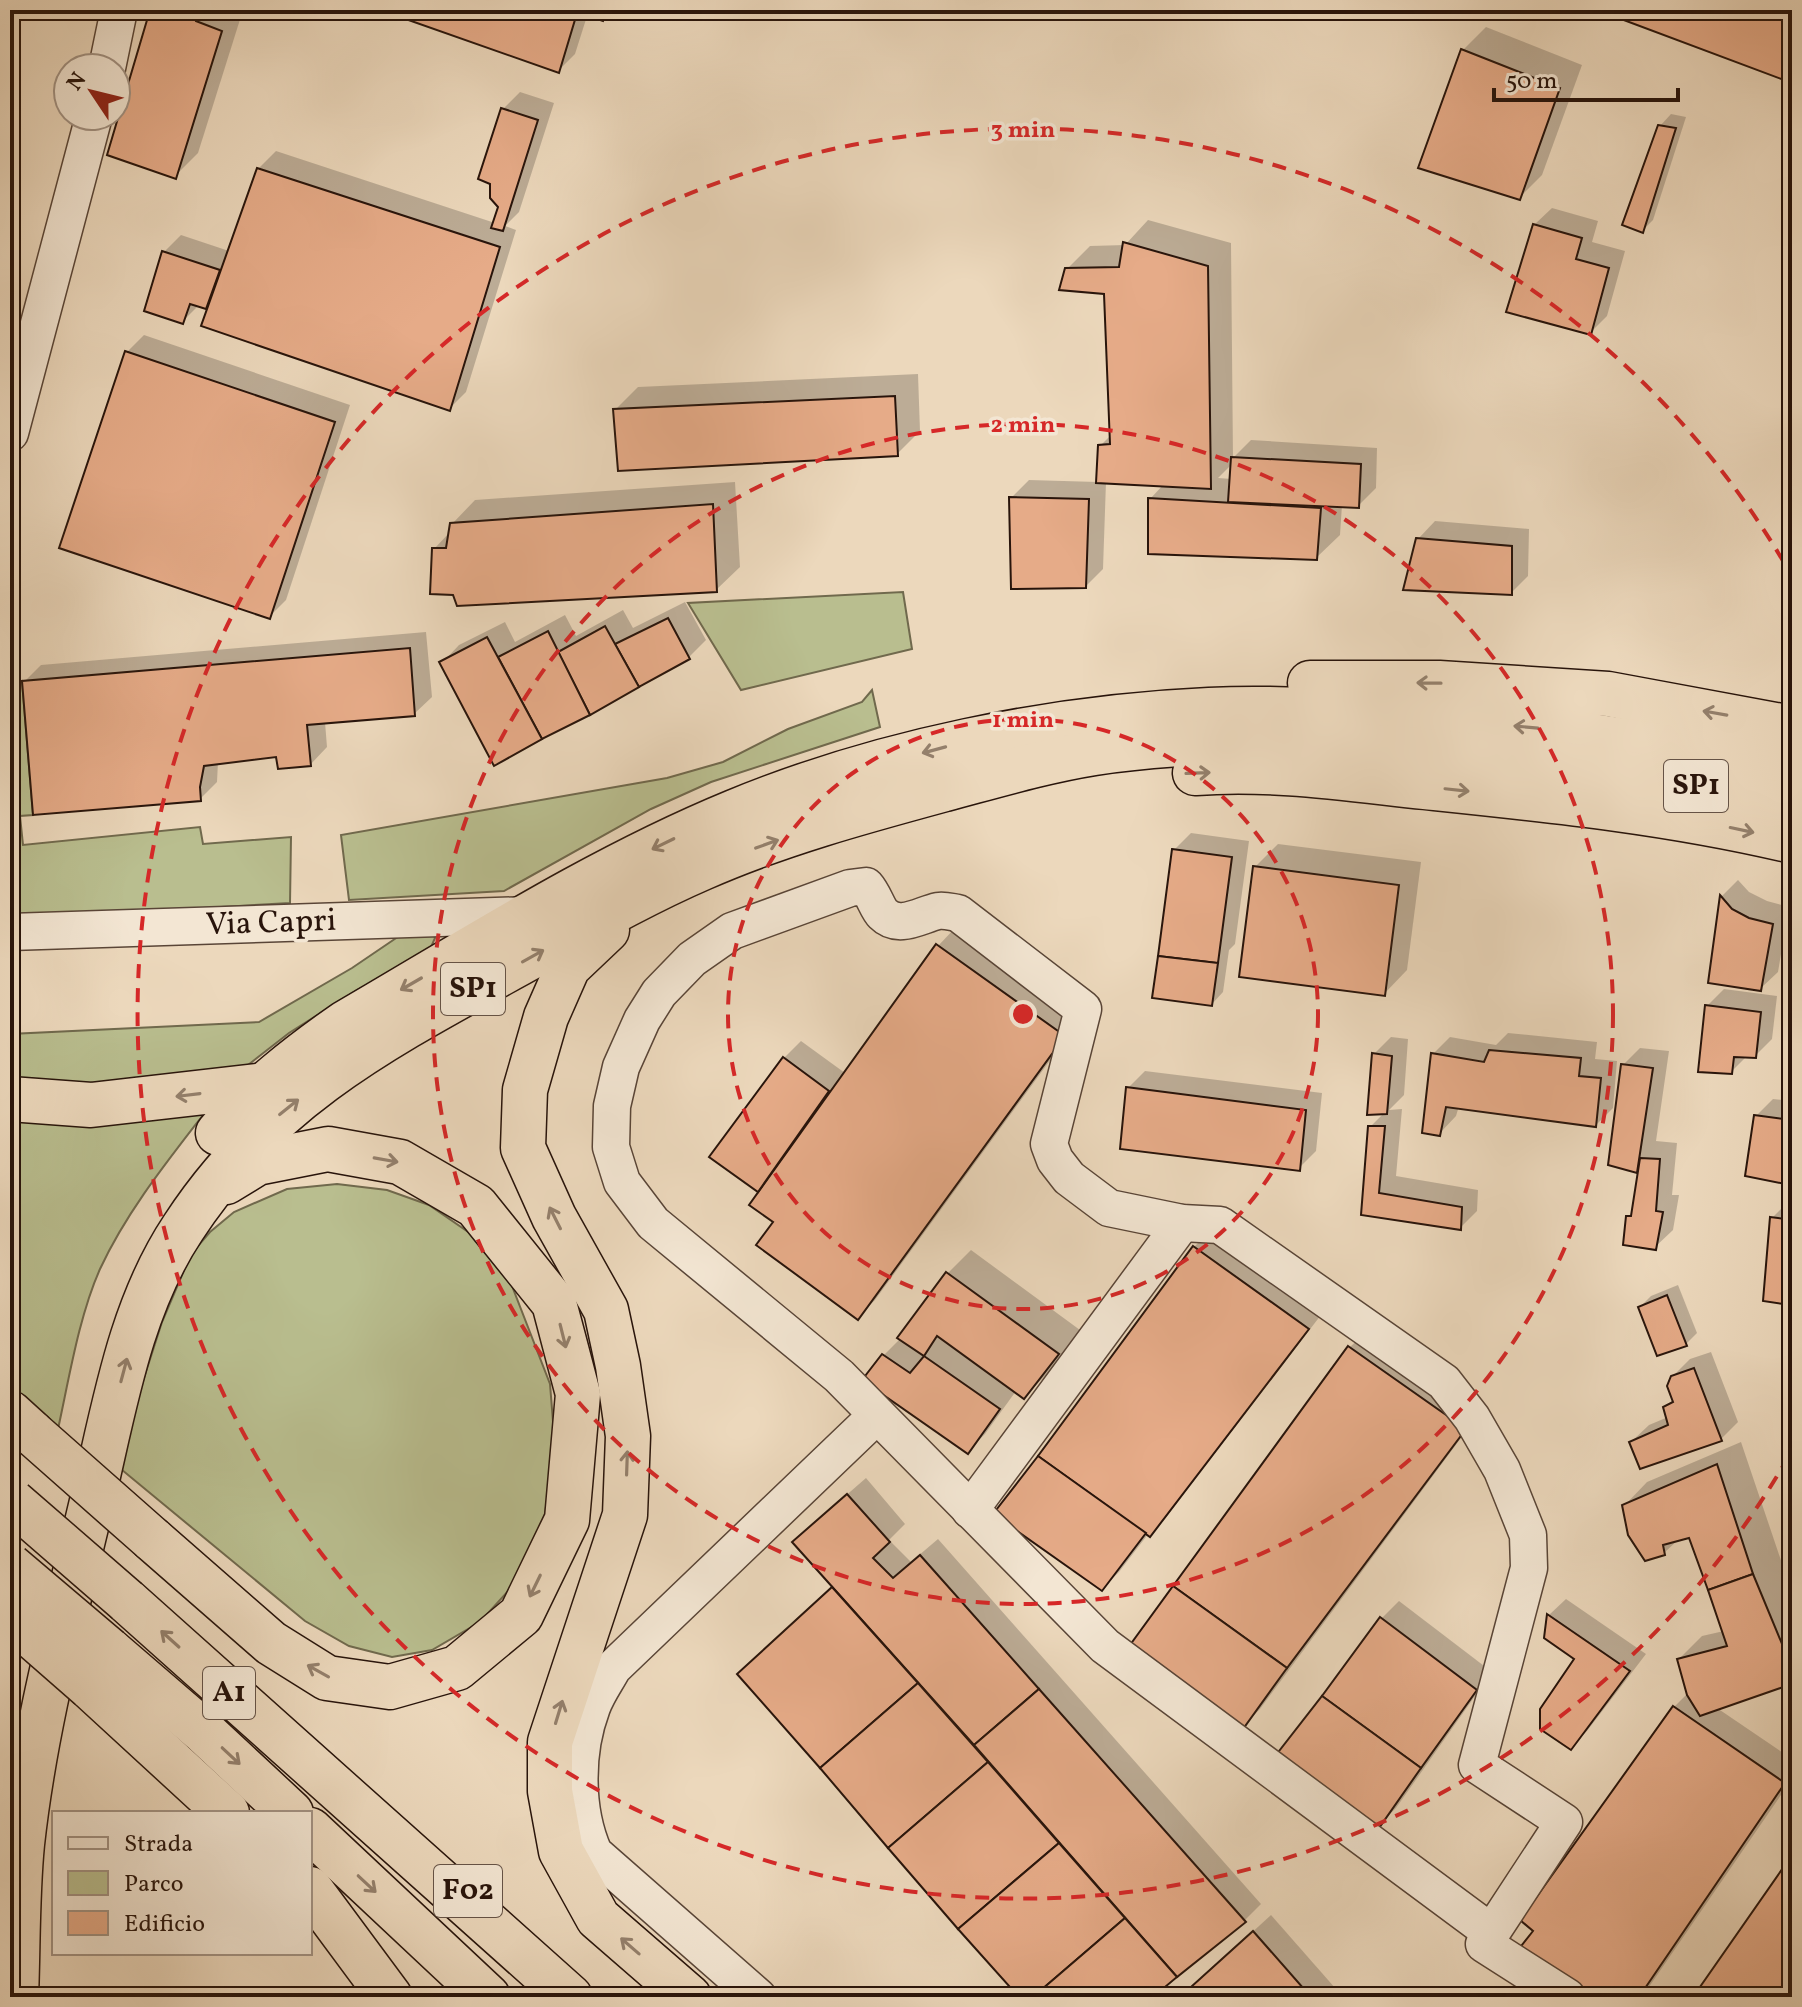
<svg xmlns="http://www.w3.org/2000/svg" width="1802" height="2007" font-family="Vollkorn,serif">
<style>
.green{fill:#b9be8f;stroke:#70694d;stroke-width:2}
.shadow{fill:#0003;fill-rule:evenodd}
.building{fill:#e6ab88;stroke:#28140b;stroke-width:2}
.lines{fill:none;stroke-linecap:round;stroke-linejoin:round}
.minor-casing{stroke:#594537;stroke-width:39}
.highway-casing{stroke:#28140b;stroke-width:47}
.minor{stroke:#f3e6d3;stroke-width:36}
.highway{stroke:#ecd8bc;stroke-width:44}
.highway-bridge-casing{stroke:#28140b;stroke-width:47;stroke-linecap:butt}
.highway-bridge{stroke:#ecd8bc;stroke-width:44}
.oneway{stroke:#94806c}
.ring{fill:none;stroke:#d62828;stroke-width:4;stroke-dasharray:14 10}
.labels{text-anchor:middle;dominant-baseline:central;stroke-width:7;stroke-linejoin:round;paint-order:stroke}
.shield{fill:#f3e6d3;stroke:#655347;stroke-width:2}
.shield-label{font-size:30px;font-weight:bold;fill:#28140b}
.street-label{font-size:32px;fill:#28140b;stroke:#f3e6d3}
.centre{fill:#d62828;stroke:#f3e6d3;stroke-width:4}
.ring-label{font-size:24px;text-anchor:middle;font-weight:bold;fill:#d62828;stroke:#f3e6d3;stroke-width:7;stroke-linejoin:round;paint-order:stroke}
</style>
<rect width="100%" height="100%" fill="#ecd8bc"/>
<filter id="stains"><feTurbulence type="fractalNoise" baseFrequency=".0025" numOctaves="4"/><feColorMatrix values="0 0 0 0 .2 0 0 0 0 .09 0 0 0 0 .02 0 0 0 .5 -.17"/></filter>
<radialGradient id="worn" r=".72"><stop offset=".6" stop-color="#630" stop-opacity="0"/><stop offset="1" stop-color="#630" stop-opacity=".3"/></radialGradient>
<g class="green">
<polygon points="903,592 912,649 741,690 688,603"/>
<polygon points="22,681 33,815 20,816 23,845 200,827 203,844 291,837 290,903 10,919 10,683"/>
<polygon points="872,690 880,727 711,782 651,809 504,891 349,900 341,835 667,778 723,762 788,729 862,702"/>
<polygon points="411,928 430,929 435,938 428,954 357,990 289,1033 248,1065 84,1089 10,1084 10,1034 259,1022 352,968"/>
<path d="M210 1106C170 1158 128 1209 100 1269 79 1316 69 1379 58 1429L10 1388V1109Z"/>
<polygon points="337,1184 387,1190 429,1205 474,1236 512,1286 550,1384 555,1447 544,1520 521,1577 480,1622 432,1650 392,1657 349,1646 305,1621 116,1465 162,1322 191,1254 210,1232 234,1212 287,1189"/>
</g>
<g class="shadow">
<polygon points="152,10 243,10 198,153 175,176"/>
<polygon points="386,10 611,10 602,18 588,13 575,54 558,71"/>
<polygon points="1486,27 1582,65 1542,175 1519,198 1463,50"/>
<polygon points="520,92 554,103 519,212 505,226 516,230 466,392 449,409 199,305 182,322 164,252 181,235 229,251 258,169 276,151 495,223 500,206 492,183 503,109"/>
<polygon points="1671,114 1686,117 1653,220 1642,231 1660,126"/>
<polygon points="1552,208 1598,221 1592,242 1625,251 1607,316 1590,333 1534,225"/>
<path d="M1148 220 1231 243 1233 458 1251 440 1377 448 1376 488 1358 506 1342 505 1340 535 1316 558 1150 499 1164 484 1106 482 1103 569 1086 586 1011 498 1029 480 1098 482 1100 446 1112 434 1106 292 1067 269 1090 246 1125 245ZM1233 463 1232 479 1218 478Z"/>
<polygon points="144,335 350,405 286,600 269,617 127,352"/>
<polygon points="918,374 920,431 897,454 615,410 638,387"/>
<polygon points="735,482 740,567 716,590 434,549 450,532 452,524 475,500"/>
<polygon points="1435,521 1529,529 1528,576 1511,593 1418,539"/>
<polygon points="685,602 706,640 689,657 495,763 442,663 459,645 505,622 515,642 565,615 576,636 623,610 633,628"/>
<polygon points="426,632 432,697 414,714 325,722 327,747 310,765 278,755 218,762 217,782 200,799 24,682 41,665"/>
<polygon points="1191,833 1249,841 1235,944 1229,950 1223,992 1212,1004 1174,850"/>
<polygon points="1278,844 1421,862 1407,970 1384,994 1255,867"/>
<polygon points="1738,880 1749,892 1767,901 1789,907 1778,972 1760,989 1710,981 1722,896"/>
<polygon points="955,928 1081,1018 875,1300 858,1317 775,1221 761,1192 712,1157 784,1058 801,1041 845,1073 938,946"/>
<polygon points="1724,989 1777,996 1772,1039 1755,1056 1747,1056 1731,1072 1707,1006"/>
<polygon points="1508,1033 1597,1042 1595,1059 1617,1061 1613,1108 1596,1125 1459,1106 1456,1116 1439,1134 1433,1054 1450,1037 1496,1045"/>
<polygon points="1391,1037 1408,1039 1404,1095 1389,1110 1402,1109 1396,1176 1478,1190 1477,1211 1460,1228 1363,1214 1370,1127 1385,1112 1374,1054"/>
<polygon points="1640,1048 1669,1051 1656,1141 1677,1143 1672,1195 1679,1195 1673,1230 1655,1247 1628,1217 1634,1212 1640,1172 1610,1163 1623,1065"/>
<polygon points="1145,1071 1322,1093 1316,1151 1299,1168 1128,1088"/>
<polygon points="1773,1099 1792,1101 1792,1180 1789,1183 1756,1116"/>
<polygon points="1789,1201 1792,1201 1792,1303 1772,1218"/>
<polygon points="1211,1230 1324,1311 1166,1517 1149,1533 1119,1572 1102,1589 1194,1247"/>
<polygon points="971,1250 1080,1330 1047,1374 1024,1397 1016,1391 985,1434 968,1451 884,1355 901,1338 948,1273"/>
<polygon points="1678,1285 1697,1333 1686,1344 1640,1307 1651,1296"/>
<polygon points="1367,1331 1481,1411 1260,1709 1243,1726 1349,1348"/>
<polygon points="1711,1352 1738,1422 1721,1439 1631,1442 1649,1425 1668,1417 1665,1408 1674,1399 1672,1377 1690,1359"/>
<polygon points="1741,1442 1792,1593 1792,1682 1717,1708 1792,1759 1792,1779 1642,1997 1592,1997 1535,1931 1674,1707 1688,1693 1679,1659 1702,1636 1724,1631 1690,1536 1679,1539 1664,1553 1624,1506 1647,1482"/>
<polygon points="866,1478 905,1524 889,1540 911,1562 938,1539 1261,1904 1244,1921 1151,1997 1023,1997 756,1657 834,1587 812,1525"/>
<polygon points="1566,1599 1646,1654 1587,1731 1570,1748 1577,1658 1549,1615"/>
<polygon points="1399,1601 1492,1672 1396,1808 1379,1825 1279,1755 1382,1618"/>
<polygon points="1271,1915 1343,1997 1185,1997 1201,1979"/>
</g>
<g class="building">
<polygon points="150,10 198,10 196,21 222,31 176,179 107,155"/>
<polygon points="380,10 570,10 577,13 559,73"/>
<polygon points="571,10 607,10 603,21"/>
<polygon points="1597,10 1792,10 1792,83"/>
<polygon points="1461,49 1560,88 1520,200 1418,168"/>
<polygon points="501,108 538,120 503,231 491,228 498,207 490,198 490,184 478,179"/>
<polygon points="1658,125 1676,128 1643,233 1622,225"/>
<polygon points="257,168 500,247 450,411 201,326"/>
<polygon points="1533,224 1582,238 1576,259 1609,268 1591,335 1506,312"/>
<polygon points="1123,242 1208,266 1211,489 1096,483 1098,445 1110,444 1104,294 1059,290 1065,268 1119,267"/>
<polygon points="162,251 220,270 206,309 190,304 183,324 144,311"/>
<polygon points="125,351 335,422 270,619 59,548"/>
<polygon points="895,396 898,456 618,471 613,409"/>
<polygon points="1231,457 1361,464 1359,508 1228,502"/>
<polygon points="1009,497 1089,499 1086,588 1011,589"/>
<polygon points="1148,498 1321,508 1317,560 1148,554"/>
<polygon points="713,504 717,592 457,606 453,595 430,594 432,548 446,548 450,523"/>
<polygon points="1416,538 1512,546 1512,595 1403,590"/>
<polygon points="668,618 690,659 639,687 615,644"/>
<polygon points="605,626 639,687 590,715 558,652"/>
<polygon points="548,631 590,715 542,739 498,657"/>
<polygon points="487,637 542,739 494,766 439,662"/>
<polygon points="410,648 415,716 307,725 311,766 278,769 276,757 204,766 200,787 201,801 33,815 22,681"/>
<polygon points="1172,849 1232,857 1218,963 1158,956"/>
<polygon points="1253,866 1399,885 1385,996 1239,977"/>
<polygon points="1720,895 1732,909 1749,918 1773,924 1761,991 1708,983"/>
<polygon points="936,944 1065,1036 858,1320 756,1245 773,1222 749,1205"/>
<polygon points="1158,956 1218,963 1212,1006 1152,998"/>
<polygon points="1705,1005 1761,1012 1756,1058 1734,1057 1732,1074 1698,1072"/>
<polygon points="1489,1050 1581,1058 1579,1076 1601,1078 1596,1127 1446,1107 1440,1136 1422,1133 1431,1053 1484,1062"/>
<polygon points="1372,1053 1392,1056 1387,1114 1367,1115"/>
<polygon points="783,1057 829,1091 758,1192 709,1157"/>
<polygon points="1621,1064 1653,1068 1637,1173 1608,1165"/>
<polygon points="1126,1087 1306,1110 1300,1171 1120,1149"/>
<polygon points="1754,1115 1792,1120 1790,1185 1745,1176"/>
<polygon points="1368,1126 1385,1126 1379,1193 1462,1207 1461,1230 1361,1215"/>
<polygon points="1640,1158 1660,1159 1656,1211 1663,1212 1656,1250 1623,1245 1626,1216 1631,1216"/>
<polygon points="1770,1217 1792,1220 1792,1360 1784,1358 1791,1305 1763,1301"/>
<polygon points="1193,1246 1309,1329 1150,1537 1038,1456"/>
<polygon points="946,1272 1059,1354 1024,1399 937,1336 924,1356 897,1338"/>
<polygon points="1667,1295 1687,1346 1657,1356 1638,1307"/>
<polygon points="1348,1346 1466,1429 1287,1668 1173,1586"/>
<polygon points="882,1354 910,1373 924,1356 1000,1409 968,1454 862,1380"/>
<polygon points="1694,1368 1722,1441 1640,1469 1629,1442 1668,1425 1663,1407 1673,1402 1667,1386 1671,1376"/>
<polygon points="1038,1456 1146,1533 1102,1591 993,1514"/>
<polygon points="1717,1464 1753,1574 1708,1590 1689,1538 1663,1545 1665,1555 1645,1561 1628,1535 1622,1505"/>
<polygon points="847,1494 890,1542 873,1558 893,1578 920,1555 1039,1689 974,1745 792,1542"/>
<polygon points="1753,1574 1792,1668 1792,1684 1700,1716 1687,1695 1677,1659 1727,1646 1708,1590"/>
<polygon points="1173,1586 1287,1668 1243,1729 1130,1645"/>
<polygon points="832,1587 918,1683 820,1768 737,1674"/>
<polygon points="1547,1614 1630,1671 1571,1750 1540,1729 1540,1709 1574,1659 1544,1638"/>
<polygon points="1380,1617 1477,1690 1421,1768 1322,1696"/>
<polygon points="918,1683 988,1762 888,1848 820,1768"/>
<polygon points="1039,1689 1246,1922 1177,1977 974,1745"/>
<polygon points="1322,1696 1421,1768 1379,1828 1276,1755"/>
<polygon points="1673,1706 1785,1783 1639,1997 1589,1997 1518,1950 1533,1931 1520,1920"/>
<polygon points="988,1762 1059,1843 958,1929 888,1848"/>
<polygon points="1059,1843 1125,1918 1033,1997 1019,1997 958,1929"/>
<polygon points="1792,1855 1792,1997 1693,1997"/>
<polygon points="1125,1918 1177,1977 1153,1997 1033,1997"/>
<polygon points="1253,1931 1311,1997 1182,1997 1181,1996"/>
</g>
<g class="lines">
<defs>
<g id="minor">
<polyline points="107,68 119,10"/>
<polyline points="10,433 94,116"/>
<polyline points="10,932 529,915"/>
<polyline points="970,1510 1182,1223"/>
<path d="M1492 1933 1105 1646 839 1376 653 1223 622 1182 611 1147 612 1106 621 1067 642 1020 659 993 692 959 732 931 850 888 866 886C874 895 877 908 883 914 899 930 920 915 938 911 945 910 951 912 958 913L1083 1009 1049 1144 1055 1160 1069 1178 1109 1208 1182 1223 1220 1225 1444 1382 1472 1418 1502 1470 1528 1535 1529 1568 1477 1765 1564 1822 1484 1944 1567 1997"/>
<path d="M758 1997 594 1853C575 1810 575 1752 592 1707 597 1693 606 1681 613 1668L877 1415"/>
</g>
<g id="highway">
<polyline points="1310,683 1439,683 1608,694 1792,728"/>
<path d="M1195 773C1271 767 1349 779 1425 787 1550 800 1670 812 1792 841"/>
<polyline points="607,930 568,967 546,1017 525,1090 523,1148 554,1217 606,1310 618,1366 628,1436 625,1515 550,1742 550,1791 561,1851 598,1918 689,1997"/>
<polyline points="10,1099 91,1105 266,1085"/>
<path d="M218 1133C254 1090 299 1055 345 1023 472 949 598 868 734 812 879 752 1052 717 1209 710 1290 706 1372 714 1453 721 1567 730 1680 747 1792 772"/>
<polyline points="10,1413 32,1433"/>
<polyline points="152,1539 271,1643 327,1678 390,1687 457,1668 521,1615 567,1520 578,1394 554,1303 476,1206 400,1162 328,1149 257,1163 226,1182"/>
<polyline points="127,1601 570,1997"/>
<polyline points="109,1650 202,1730 291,1813"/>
<polyline points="90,1687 227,1813"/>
<polyline points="310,1830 488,1997"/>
<polyline points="310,1889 390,1997"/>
<path d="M16 1997C18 1946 17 1894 22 1844 35 1725 67 1609 94 1493 115 1403 131 1306 183 1228 266 1100 380 1040 509 969 573 934 635 897 702 868 779 834 864 811 945 789 994 776 1044 761 1094 753 1221 734 1350 742 1477 756 1519 761 1562 763 1604 770 1667 779 1729 793 1792 807"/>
</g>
</defs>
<use href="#minor" class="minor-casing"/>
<use href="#highway" class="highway-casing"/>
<use href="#minor" class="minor"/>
<use href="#highway" class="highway"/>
<defs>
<g id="highway-bridge">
<polyline points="32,1433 152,1539"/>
<polyline points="13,1502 127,1601"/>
<polyline points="10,1566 109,1650"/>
<polyline points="10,1617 90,1687"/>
</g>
</defs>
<use href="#highway-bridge" class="highway-bridge-casing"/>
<use href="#highway-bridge" class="highway-bridge"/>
</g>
<defs><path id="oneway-shaft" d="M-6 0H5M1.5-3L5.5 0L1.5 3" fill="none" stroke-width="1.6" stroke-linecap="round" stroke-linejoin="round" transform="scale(2)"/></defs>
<g class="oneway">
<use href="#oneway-shaft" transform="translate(1429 683) rotate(-179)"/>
<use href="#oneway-shaft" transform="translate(1715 713) rotate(-170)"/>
<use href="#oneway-shaft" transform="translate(1526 727) rotate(-175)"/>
<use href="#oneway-shaft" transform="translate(934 750) rotate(165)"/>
<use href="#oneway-shaft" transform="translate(1198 773) rotate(-2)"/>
<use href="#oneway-shaft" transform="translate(1457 790) rotate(6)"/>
<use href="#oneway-shaft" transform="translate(1742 830) rotate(12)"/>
<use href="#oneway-shaft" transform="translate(663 844) rotate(154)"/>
<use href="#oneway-shaft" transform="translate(767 844) rotate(-20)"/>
<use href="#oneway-shaft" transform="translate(533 956) rotate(-29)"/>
<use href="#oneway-shaft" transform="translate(411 984) rotate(150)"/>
<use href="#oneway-shaft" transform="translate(188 1095) rotate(173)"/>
<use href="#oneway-shaft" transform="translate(289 1107) rotate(-39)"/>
<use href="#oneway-shaft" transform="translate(386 1160) rotate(10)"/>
<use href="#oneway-shaft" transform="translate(555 1218) rotate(-117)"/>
<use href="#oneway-shaft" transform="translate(563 1336) rotate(76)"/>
<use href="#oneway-shaft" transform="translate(124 1370) rotate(-75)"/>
<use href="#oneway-shaft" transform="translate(627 1463) rotate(-88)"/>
<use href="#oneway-shaft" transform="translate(535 1586) rotate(116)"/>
<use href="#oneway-shaft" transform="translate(170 1639) rotate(-138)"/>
<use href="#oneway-shaft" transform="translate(318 1671) rotate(-151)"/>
<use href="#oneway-shaft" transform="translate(559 1712) rotate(-73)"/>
<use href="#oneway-shaft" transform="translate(231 1756) rotate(43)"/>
<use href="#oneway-shaft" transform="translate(367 1884) rotate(43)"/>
<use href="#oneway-shaft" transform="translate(630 1946) rotate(-139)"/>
</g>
<g class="ring">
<circle cx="1023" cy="1014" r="295"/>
<circle cx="1023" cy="1014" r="590"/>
<path d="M1789 1456A885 885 0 1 1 1789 571"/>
</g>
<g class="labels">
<g class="shield">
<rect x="1664" y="760" width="64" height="52" rx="6"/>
<rect x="441" y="963" width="64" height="52" rx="6"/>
<rect x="203" y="1667" width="52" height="52" rx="6"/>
<rect x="434" y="1865" width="68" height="52" rx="6"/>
</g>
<g class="shield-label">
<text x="1696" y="786">SP1</text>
<text x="473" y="989">SP1</text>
<text x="229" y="1693">A1</text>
<text x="468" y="1891">F02</text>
</g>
<g class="street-label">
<text transform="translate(271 924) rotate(-2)">Via Capri</text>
</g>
</g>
<circle cx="1023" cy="1014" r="12" class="centre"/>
<g class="ring-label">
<text x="1023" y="137">3 min</text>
<text x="1023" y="432">2 min</text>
<text x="1023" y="727">1 min</text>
</g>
<rect width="1802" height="2007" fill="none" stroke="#ecd8bc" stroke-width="40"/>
<rect x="12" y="12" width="1778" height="1983" fill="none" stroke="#28140b" stroke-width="4"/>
<rect x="20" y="20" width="1762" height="1967" fill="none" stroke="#28140b" stroke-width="2"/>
<rect x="52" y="1811" width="260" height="144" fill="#f3e6d3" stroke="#a29283" stroke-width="2"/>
<rect x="68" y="1837" width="40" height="12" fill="#f3e6d3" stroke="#a29283" stroke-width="2"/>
<text x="124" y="1851" font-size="24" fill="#28140b">Strada</text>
<rect x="68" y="1871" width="40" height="24" fill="#b9be8f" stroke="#a29283" stroke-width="2"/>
<text x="124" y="1891" font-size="24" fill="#28140b">Parco</text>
<rect x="68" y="1911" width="40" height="24" fill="#e6ab88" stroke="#a29283" stroke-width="2"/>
<text x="124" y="1931" font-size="24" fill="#28140b">Edificio</text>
<g transform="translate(92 92) rotate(305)"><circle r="38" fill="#f3e6d3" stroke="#a29283" stroke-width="2"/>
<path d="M0-6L14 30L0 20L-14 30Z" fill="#8f2418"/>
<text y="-12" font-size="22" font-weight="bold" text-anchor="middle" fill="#28140b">N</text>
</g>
<path d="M1494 88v12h184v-12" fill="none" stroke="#28140b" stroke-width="4"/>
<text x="1506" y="88" font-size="24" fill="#28140b" stroke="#f3e6d3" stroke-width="6" paint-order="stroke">50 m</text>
<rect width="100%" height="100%" filter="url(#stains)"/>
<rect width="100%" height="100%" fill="url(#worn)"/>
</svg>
